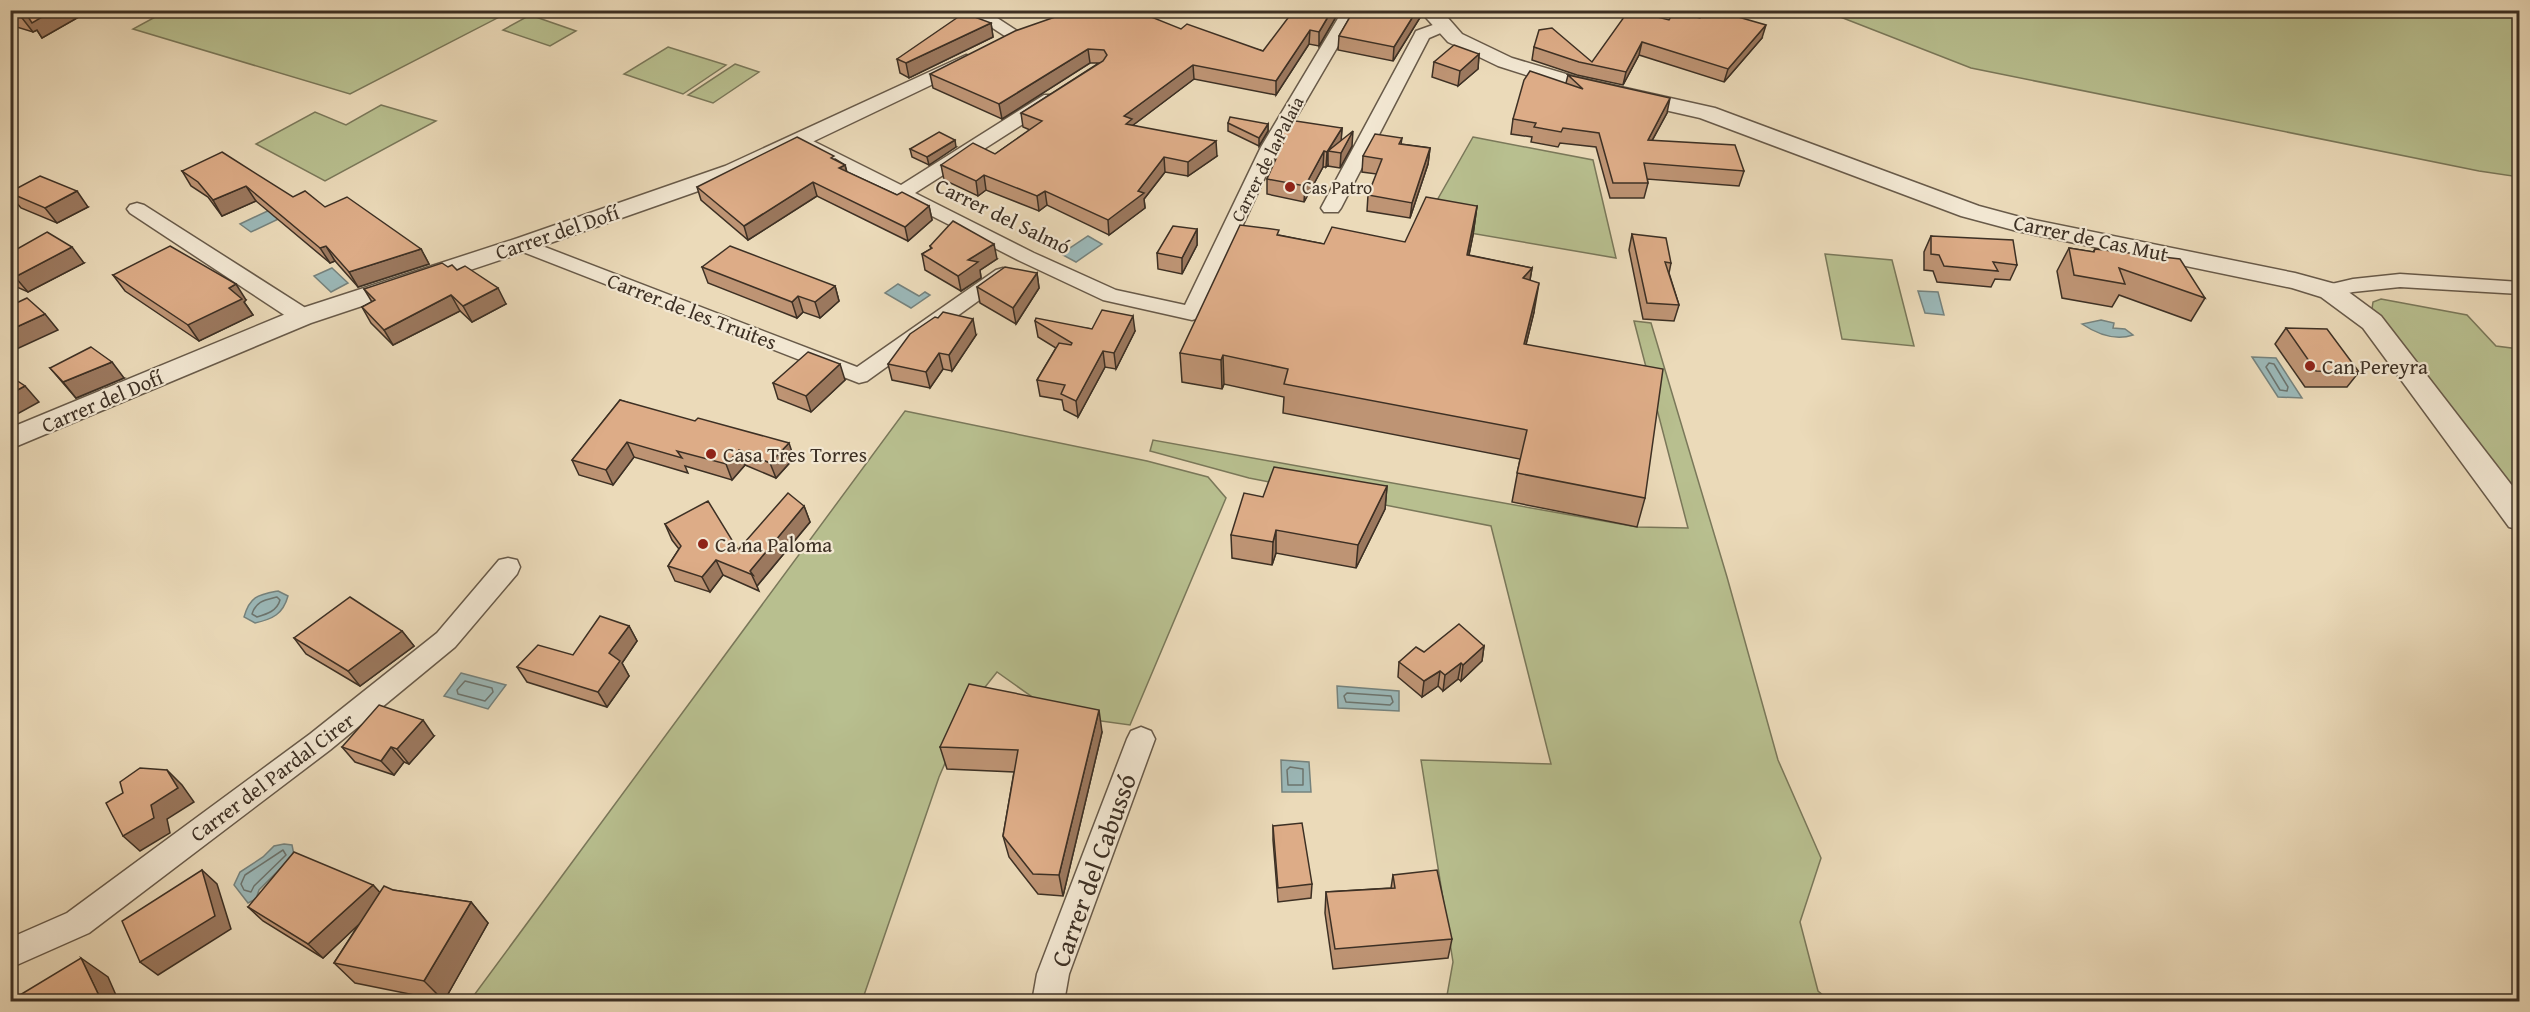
<svg xmlns="http://www.w3.org/2000/svg" width="2530" height="1012" font-family="'Gentium Book Plus',serif">
<style>
.green{fill:#b8bf8f;stroke:#7a785a;stroke-width:1.5}
.water{fill:#9bb8b8;stroke:#75827d;stroke-width:1.5}
.lines{fill:none;stroke-linecap:round;stroke-linejoin:round}
.shore{stroke:#6c746e;stroke-width:1.5}
.minor-casing{stroke:#685a49;stroke-width:3}
.tertiary-casing{stroke:#685a49;stroke-width:3}
.minor{fill:#f2e7d2;fill-rule:evenodd}
.tertiary{fill:#f2e7d2;fill-rule:evenodd}
.wall{fill:#be9474;stroke:#3d3024;stroke-width:1.5}
.shaded-wall{fill:#9b785e;stroke:#3d3024;stroke-width:1.5}
.building{fill:#ddac87;stroke:#3d3024;stroke-width:1.5}
.poi-dot{fill:#8f2418;stroke:#f2e7d2;stroke-width:2}
.labels{text-anchor:middle;dominant-baseline:central;stroke-width:4.5;stroke-linejoin:round;paint-order:stroke}
.far-street-label{font-size:18px;fill:#3d3024;stroke:#f2e7d2}
.far-poi-label{font-size:18px;fill:#3d3024;stroke:#f2e7d2;text-anchor:start}
.street-label{font-size:21px;fill:#3d3024;stroke:#f2e7d2}
.poi-label{font-size:21px;fill:#3d3024;stroke:#f2e7d2;text-anchor:start}
.near-street-label{font-size:26px;fill:#3d3024;stroke:#f2e7d2}
</style>
<rect width="100%" height="100%" fill="#ebdab9"/>
<filter id="stains"><feTurbulence type="fractalNoise" baseFrequency=".00333" numOctaves="4"/><feColorMatrix values="0 0 0 0 .2 0 0 0 0 .09 0 0 0 0 .02 0 0 0 .5 -.17"/></filter>
<radialGradient id="worn" r=".72"><stop offset=".6" stop-color="#630" stop-opacity="0"/><stop offset="1" stop-color="#630" stop-opacity=".3"/></radialGradient>
<g class="green">
<polygon points="168,10 511,10 511,11 350,94 133,29"/>
<polygon points="1825,11 2519,11 2519,177 2479,171 1971,68"/>
<polygon points="530,15 576,31 550,46 503,30"/>
<polygon points="668,47 726,65 683,94 624,74"/>
<polygon points="735,64 759,72 713,103 688,95"/>
<polygon points="381,105 436,121 325,181 256,144 315,112 346,125"/>
<polygon points="1473,137 1593,160 1616,258 1423,225"/>
<polygon points="1825,254 1892,260 1914,346 1842,339"/>
<polygon points="2381,299 2467,315 2496,346 2519,349 2519,500 2393,331 2372,309 2373,302"/>
<polygon points="1634,321 1651,323 1727,577 1778,760 1821,858 1800,922 1818,991 1830,1001 1446,1001 1453,962 1421,760 1551,764 1491,526 1249,478 1150,451 1153,440 1637,527 1688,528"/>
<polygon points="905,411 1147,461 1208,477 1226,498 1130,725 1043,713 1042,704 997,672 970,706 939,777 862,1001 469,1002"/>
</g>
<g class="water">
<polygon points="276,207 289,214 251,232 240,224"/>
<polygon points="1088,236 1102,244 1076,262 1061,254"/>
<polygon points="332,268 348,283 331,292 314,276"/>
<polygon points="898,284 919,296 925,292 930,295 911,308 885,293"/>
<polygon points="1918,291 1938,292 1944,315 1925,313"/>
<path d="M2101 320 2114 323 2113 328 2125 329 2133 335C2115 341 2097 334 2082 324Z"/>
<polygon points="2252,357 2276,358 2302,398 2278,397"/>
<path d="M278 591 288 596C283 614 273 619 255 623L244 617C250 596 258 595 278 591Z"/>
<polygon points="461,673 506,685 488,709 444,696"/>
<polygon points="1337,686 1399,691 1399,711 1338,708"/>
<polygon points="1281,760 1309,762 1311,792 1282,792"/>
<polygon points="284,844 292,845 294,855 259,890 256,899 248,903 234,885 240,872 263,857 274,846"/>
</g>
<g class="lines">
<g class="shore">
<polygon points="2269,363 2274,364 2288,387 2287,391 2280,390 2266,367"/>
<path d="M277 597 280 600C277 611 267 614 257 617L252 614C256 601 265 600 277 597Z"/>
<polygon points="465,681 492,688 493,692 485,701 458,694 457,690"/>
<polygon points="1347,693 1391,696 1393,702 1390,705 1346,702 1344,696"/>
<polygon points="1290,767 1303,769 1303,785 1288,785 1287,770"/>
<polygon points="283,850 286,855 254,886 251,892 244,890 241,884 245,875"/>
</g>
<defs>
<g id="minor">
<polygon points="965,10 985,10 1025,36 1023,40 1011,40"/>
<polygon points="1343,10 1359,10 1279,147 1202,313 1199,318 1192,320 1103,300 1020,261 799,148 796,144 799,140 811,140 901,185 1044,95 1056,95 1059,99 1056,103 915,193 1034,253 1116,290 1185,305 1261,147"/>
<polygon points="1444,21 1452,26 1450,29 1429,38 1341,208 1338,212 1324,212 1321,208 1414,35 1416,31"/>
<polygon points="137,203 144,205 304,307 312,317 309,322 302,324 295,322 130,213 127,209 130,205"/>
<polygon points="527,237 534,239 537,244 857,367 996,270 1003,268 1010,270 1013,274 1010,278 867,381 859,383 523,252 517,243 520,239"/>
<polygon points="2400,274 2520,282 2520,294 2400,287 2353,292 2330,297 2323,296 2320,291 2323,286 2353,279"/>
<polygon points="508,558 517,560 520,567 517,574 455,647 330,750 89,933 10,968 10,938 67,913 310,734 437,633 499,560"/>
<polygon points="1141,727 1151,731 1155,739 1069,974 1064,1002 1032,1002 1037,974 1127,739 1131,731"/>
</g>
<g id="tertiary">
<polygon points="1419,10 1441,10 1462,34 1512,58 1576,77 1715,108 1979,206 2020,217 2295,273 2339,285 2381,316 2520,496 2520,530 2509,527 2363,328 2321,297 2292,288 2017,231 1961,216 1700,118 1563,87 1498,66 1448,42"/>
<polygon points="966,55 973,57 977,61 973,65 741,176 536,248 311,323 10,449 10,428 293,311 518,238 725,166"/>
</g>
</defs>
<use href="#minor" class="minor-casing"/>
<use href="#tertiary" class="tertiary-casing"/>
<use href="#minor" class="minor"/>
<use href="#tertiary" class="tertiary"/>
</g>
<g class="wall">
<polygon points="10,10 91,10 42,38 37,30 33,32 10,25"/>
<polygon points="1049,10 1068,10 1054,15"/>
<polygon points="1340,10 1319,46 1309,44 1276,95 1194,79 1133,125 1217,156 1188,176 1165,172 1144,199 1145,208 1109,235 1047,205 1039,211 986,190 978,196 944,180 941,165 995,154 1030,130 1023,127 1021,113 1099,63 1090,63 1002,119 933,88 930,74 1181,29 1263,51"/>
<polygon points="1354,10 1422,10 1421,16 1393,61 1338,50 1339,36"/>
<polygon points="1669,20 1762,38 1724,82 1639,55 1623,85 1577,75 1532,60 1534,47 1592,62"/>
<polygon points="991,23 993,37 909,78 900,73 897,59"/>
<polygon points="1479,54 1478,69 1458,86 1432,77 1434,62"/>
<polygon points="1568,75 1667,113 1652,141 1744,171 1739,186 1647,179 1648,183 1644,198 1610,198 1596,147 1560,143 1558,147 1531,142 1532,137 1511,134 1513,119 1566,83"/>
<polygon points="1228,123 1268,124 1268,131 1259,146 1228,131"/>
<polygon points="1342,128 1341,140 1352,146 1340,168 1328,166 1328,165 1326,167 1323,167 1304,202 1267,194 1267,179 1278,155 1278,140"/>
<polygon points="1402,138 1401,144 1430,148 1428,164 1410,218 1367,211 1368,195 1377,174 1362,172 1363,156"/>
<polygon points="956,147 929,165 912,157 910,149"/>
<polygon points="835,159 845,165 847,172 897,195 929,206 932,220 908,241 817,196 748,240 701,200 697,187"/>
<polygon points="182,171 293,197 325,207 421,249 429,264 358,287 335,261 330,263 256,201 222,216 208,197 191,186"/>
<polygon points="10,192 88,207 57,223 21,208 10,195"/>
<polygon points="1477,206 1473,235 1469,255 1532,268 1530,280 1534,312 1526,344 1645,498 1637,527 1512,502 1520,459 1283,413 1284,397 1224,384 1222,389 1182,382 1180,353 1279,235 1324,244 1405,242"/>
<polygon points="1197,229 1197,245 1182,274 1158,269 1157,253"/>
<polygon points="1632,234 1671,263 1669,273 1679,305 1674,321 1643,319 1629,250"/>
<polygon points="1931,236 2017,265 2010,280 1995,279 1991,287 1937,282 1933,271 1924,270 1924,252"/>
<polygon points="930,246 997,259 980,270 981,278 961,291 925,270 922,254 931,249"/>
<polygon points="2069,248 2093,252 2095,249 2205,298 2191,321 2119,295 2112,307 2062,298 2057,271"/>
<polygon points="10,253 84,263 28,292 10,284"/>
<polygon points="448,267 457,270 506,304 472,322 460,311 393,345 371,323 362,307 372,302 364,289"/>
<polygon points="702,267 835,286 839,301 820,318 803,312 797,318 708,283"/>
<polygon points="1037,273 1039,288 1016,324 980,303 977,287"/>
<polygon points="113,275 246,300 244,302 253,315 199,341 125,291"/>
<polygon points="1035,321 1092,329 1135,331 1116,369 1105,367 1078,417 1064,410 1062,400 1040,396 1037,380 1056,348 1038,337"/>
<polygon points="2286,328 2359,372 2347,387 2305,387 2275,344"/>
<polygon points="976,335 952,371 943,369 930,388 892,380 888,364"/>
<polygon points="50,368 124,378 76,398"/>
<polygon points="845,380 811,412 778,399 773,383"/>
<polygon points="620,400 794,458 776,478 745,465 732,480 685,466 688,473 634,457 613,485 579,475 572,460"/>
<polygon points="1387,486 1385,509 1356,568 1276,553 1272,565 1232,558 1231,535 1263,497"/>
<polygon points="804,506 810,522 757,586 759,591 723,575 710,592 675,581 668,566 679,549 672,540 665,524 738,550"/>
<polygon points="629,626 637,641 622,663 629,676 607,707 527,682 517,667 573,655"/>
<polygon points="402,631 414,646 360,686 306,654 294,638"/>
<polygon points="1484,646 1482,661 1461,681 1458,679 1443,691 1438,686 1422,697 1398,677 1399,662 1424,652"/>
<polygon points="1102,732 1063,896 1038,894 1009,857 1003,836 1014,772 947,769 940,747"/>
<polygon points="434,736 409,764 404,762 394,775 355,762 342,747"/>
<polygon points="1273,826 1312,884 1311,898 1278,902 1273,840"/>
<polygon points="1393,875 1452,939 1448,958 1333,969 1325,913 1326,892 1391,888"/>
<polygon points="373,885 380,893 393,890 471,902 488,923 444,1001 355,983 334,963 359,924 323,958 263,921 248,907"/>
</g>
<g class="shaded-wall">
<polygon points="54,10 91,10 42,38 37,30 33,32 22,18 27,15"/>
<polygon points="1054,10 1068,10 1054,15"/>
<polygon points="1332,10 1340,10 1319,46 1319,32"/>
<polygon points="1417,10 1422,10 1421,16 1393,61 1394,47"/>
<polygon points="991,23 993,37 909,78 906,63"/>
<polygon points="1766,25 1762,38 1724,82 1728,69"/>
<polygon points="1310,30 1309,44 1276,95 1276,81"/>
<polygon points="1642,42 1639,55 1623,85 1626,72"/>
<polygon points="1088,49 1090,63 1002,119 999,104"/>
<polygon points="1479,54 1478,69 1458,86 1460,71"/>
<polygon points="1193,65 1194,79 1132,126 1127,139 1124,116"/>
<polygon points="1670,98 1667,113 1644,155 1648,140"/>
<polygon points="1268,124 1268,131 1259,146 1259,138"/>
<polygon points="1342,128 1341,143 1328,151 1328,165 1326,167 1327,152"/>
<polygon points="1353,131 1352,146 1340,168 1341,153"/>
<polygon points="955,140 956,147 929,165 927,157"/>
<polygon points="1216,141 1217,156 1188,176 1188,162"/>
<polygon points="1430,148 1428,164 1410,218 1412,203"/>
<polygon points="1324,151 1323,167 1304,202 1305,186"/>
<polygon points="1164,157 1165,172 1144,199 1145,208 1109,235 1108,220 1138,191"/>
<polygon points="845,165 848,178 839,168"/>
<polygon points="984,175 986,190 978,196 976,181"/>
<polygon points="813,182 817,196 748,240 744,226"/>
<polygon points="246,186 256,201 222,216 213,200"/>
<polygon points="77,191 88,207 57,223 45,208"/>
<polygon points="1045,191 1047,205 1039,211 1037,196"/>
<polygon points="929,206 932,220 908,241 905,227"/>
<polygon points="1477,206 1473,235 1463,283 1467,255"/>
<polygon points="1197,229 1197,245 1182,274 1182,258"/>
<polygon points="994,244 997,259 980,270 981,278 961,291 958,276 968,260"/>
<polygon points="326,246 335,261 330,263 320,248"/>
<polygon points="72,247 84,263 28,292 15,277"/>
<polygon points="421,249 429,264 358,287 349,272"/>
<polygon points="1532,268 1527,297 1523,278"/>
<polygon points="1037,273 1039,288 1016,324 1013,308"/>
<polygon points="1539,283 1534,312 1519,373 1524,344"/>
<polygon points="236,284 246,300 244,302 253,315 199,341 188,325 229,288"/>
<polygon points="835,286 839,301 820,318 815,302"/>
<polygon points="498,288 506,304 472,322 463,306"/>
<polygon points="451,295 460,311 393,345 384,330"/>
<polygon points="798,296 803,312 797,318 792,302"/>
<polygon points="45,314 58,330 10,352 10,330"/>
<polygon points="1133,316 1135,331 1116,369 1114,353"/>
<polygon points="973,319 976,335 952,371 949,355"/>
<polygon points="1103,351 1105,367 1078,417 1076,401"/>
<polygon points="939,353 943,369 930,388 926,372"/>
<polygon points="1223,355 1224,384 1222,389 1221,360"/>
<polygon points="112,362 124,378 76,398 63,382"/>
<polygon points="840,364 845,380 811,412 806,396"/>
<polygon points="25,386 39,402 10,418 10,394"/>
<polygon points="627,442 634,457 613,485 606,470"/>
<polygon points="789,443 794,458 776,478 770,463"/>
<polygon points="739,450 745,465 732,480 726,464"/>
<polygon points="1387,486 1385,509 1356,568 1358,545"/>
<polygon points="804,506 810,522 757,586 750,571"/>
<polygon points="1276,530 1276,553 1272,565 1273,542"/>
<polygon points="716,560 723,575 710,592 702,577"/>
<polygon points="629,626 637,641 622,663 629,676 607,707 598,692 609,653"/>
<polygon points="402,631 414,646 360,686 348,671"/>
<polygon points="1484,646 1482,661 1461,681 1463,665"/>
<polygon points="1461,663 1458,679 1443,691 1445,675"/>
<polygon points="1440,671 1438,686 1422,697 1424,681"/>
<polygon points="1099,710 1102,732 1063,896 1059,875"/>
<polygon points="423,720 434,736 409,764 397,749"/>
<polygon points="391,747 404,762 394,775 381,761"/>
<polygon points="167,770 182,785 194,802 167,819 170,833 140,851 123,836 151,805"/>
<polygon points="10,776 13,792 10,793"/>
<polygon points="202,870 217,884 231,929 158,975 140,962"/>
<polygon points="373,885 386,899 323,958 308,944"/>
<polygon points="471,902 488,923 444,1001 424,981"/>
<polygon points="81,958 108,977 119,1002 102,1002"/>
</g>
<g class="building">
<polygon points="10,10 54,10 32,23 27,15 22,18 10,14"/>
<polygon points="1075,10 1134,10 1181,29 1187,24 1263,51 1294,10 1332,10 1319,32 1310,30 1276,81 1193,65 1124,116 1132,119 1126,124 1216,141 1188,162 1164,157 1138,191 1144,193 1108,220 1045,191 1037,196 984,175 976,181 941,165 973,143 995,154 1042,121 1021,113 1103,61 1107,55 1104,50 1088,49 999,104 930,74 1015,31"/>
<polygon points="1354,10 1417,10 1394,47 1339,36"/>
<polygon points="1629,10 1669,20 1674,12 1700,18 1706,10 1714,10 1766,25 1728,69 1642,42 1626,72 1579,62 1534,47 1539,30 1552,28 1592,62"/>
<polygon points="964,13 991,23 906,63 897,59"/>
<polygon points="1454,45 1479,54 1460,71 1434,62"/>
<polygon points="1530,71 1583,89 1568,75 1670,98 1648,140 1735,145 1744,171 1644,163 1648,183 1613,183 1599,133 1563,128 1561,132 1534,127 1536,123 1513,119 1524,80"/>
<polygon points="1230,117 1268,124 1259,138 1228,123"/>
<polygon points="1289,120 1342,128 1327,152 1324,151 1305,186 1267,179 1283,143 1278,140"/>
<polygon points="1353,131 1341,153 1328,151"/>
<polygon points="939,132 955,140 927,157 910,149"/>
<polygon points="1375,134 1402,138 1399,144 1430,148 1412,203 1368,195 1382,159 1363,156"/>
<polygon points="797,137 834,156 831,158 845,165 839,168 897,195 902,192 929,206 905,227 813,182 744,226 697,187"/>
<polygon points="222,152 293,197 305,191 325,207 347,197 421,249 349,272 326,246 320,248 246,186 213,200 198,182 182,171"/>
<polygon points="40,176 77,191 45,208 10,193 10,192"/>
<polygon points="1426,197 1477,206 1467,255 1532,268 1523,278 1539,283 1524,344 1663,369 1645,498 1517,473 1527,430 1284,384 1288,369 1223,355 1221,360 1180,353 1240,225 1279,230 1277,235 1324,244 1332,227 1405,242"/>
<polygon points="953,221 994,244 968,260 978,262 958,276 922,254 932,248 930,246"/>
<polygon points="1173,226 1197,229 1182,258 1157,253"/>
<polygon points="47,232 72,247 15,277 10,274 10,253"/>
<polygon points="1632,234 1666,238 1671,263 1665,262 1679,305 1647,303"/>
<polygon points="1931,236 2013,240 2017,265 1993,262 1998,271 1944,266 1939,255 1931,254"/>
<polygon points="170,246 236,284 229,288 242,299 188,325 113,275"/>
<polygon points="730,246 835,286 815,302 798,296 792,302 702,267"/>
<polygon points="2069,248 2094,252 2095,249 2180,259 2205,298 2119,268 2125,284 2074,275"/>
<polygon points="442,263 448,267 452,265 457,270 465,266 498,288 463,306 451,295 384,330 362,307 375,300 364,289"/>
<polygon points="1005,267 1037,273 1013,308 977,287"/>
<polygon points="27,298 45,314 10,330 10,306"/>
<polygon points="1102,310 1133,316 1114,353 1103,351 1076,401 1061,394 1065,385 1037,380 1059,343 1071,345 1072,343 1035,321 1036,318 1092,329"/>
<polygon points="943,312 973,319 949,355 939,353 926,372 888,364 910,334 935,317 938,318"/>
<polygon points="2286,328 2327,329 2359,372 2316,371"/>
<polygon points="91,347 112,362 63,382 50,368"/>
<polygon points="808,352 840,364 806,396 773,383"/>
<polygon points="10,376 25,386 10,394"/>
<polygon points="620,400 695,421 698,418 789,443 770,463 739,450 726,464 677,451 682,458 627,442 606,470 572,460"/>
<polygon points="1274,467 1387,486 1358,545 1276,530 1273,542 1231,535 1244,493 1263,497"/>
<polygon points="788,493 804,506 750,571 753,575 716,560 702,577 668,566 681,546 665,524 708,501 738,550"/>
<polygon points="350,597 402,631 348,671 294,638"/>
<polygon points="600,616 629,626 609,653 620,661 598,692 517,667 538,645 573,655"/>
<polygon points="1459,624 1484,646 1463,665 1461,663 1445,675 1440,671 1424,681 1399,662 1416,647 1424,652"/>
<polygon points="969,684 1099,710 1059,875 1033,874 1003,836 1018,750 940,747"/>
<polygon points="379,705 423,720 397,749 391,747 381,761 342,747"/>
<polygon points="140,768 167,770 178,788 151,805 154,818 123,836 106,803 123,793 120,782"/>
<polygon points="1302,823 1312,884 1278,888 1273,826"/>
<polygon points="294,852 373,885 308,944 248,907"/>
<polygon points="202,870 215,916 140,962 122,921"/>
<polygon points="1437,870 1452,939 1335,949 1326,892 1395,888 1393,875"/>
<polygon points="384,886 393,890 471,902 424,981 334,963"/>
<polygon points="81,958 102,1002 10,1002 10,1001"/>
</g>
<g class="poi-dot">
<circle cx="1290" cy="187" r="6"/>
<circle cx="2310" cy="366" r="6"/>
<circle cx="711" cy="454" r="6"/>
<circle cx="703" cy="544" r="6"/>
</g>
<g class="labels">
<g class="far-street-label">
<text transform="translate(1267 159) rotate(-63)">Carrer de la Palaia</text>
</g>
<g class="far-poi-label">
<text x="1302" y="187">Cas Patro</text>
</g>
<g class="street-label">
<text transform="translate(1003 216) rotate(26)">Carrer del Salmó</text>
<text transform="translate(557 232) rotate(-19)">Carrer del Dofí</text>
<text transform="translate(2091 238) rotate(12)">Carrer de Cas Mut</text>
<text transform="translate(692 311) rotate(21)">Carrer de les Truites</text>
<text transform="translate(102 401) rotate(-23)">Carrer del Dofí</text>
<text transform="translate(272 777) rotate(-37)">Carrer del Pardal Cirer</text>
</g>
<g class="poi-label">
<text x="2322" y="366">Can Pereyra</text>
<text x="723" y="454">Casa Tres Torres</text>
<text x="715" y="544">Ca na Paloma</text>
</g>
<g class="near-street-label">
<text transform="translate(1093 870) rotate(-70)">Carrer del Cabussó</text>
</g>
</g>
<rect width="2530" height="1012" fill="none" stroke="#ebdab9" stroke-width="36"/>
<rect x="12" y="12" width="2506" height="988" fill="none" stroke="#3d3024" stroke-width="3"/>
<rect x="18" y="18" width="2494" height="976" fill="none" stroke="#3d3024" stroke-width="1.5"/>
<rect width="100%" height="100%" filter="url(#stains)"/>
<rect width="100%" height="100%" fill="url(#worn)"/>
</svg>
